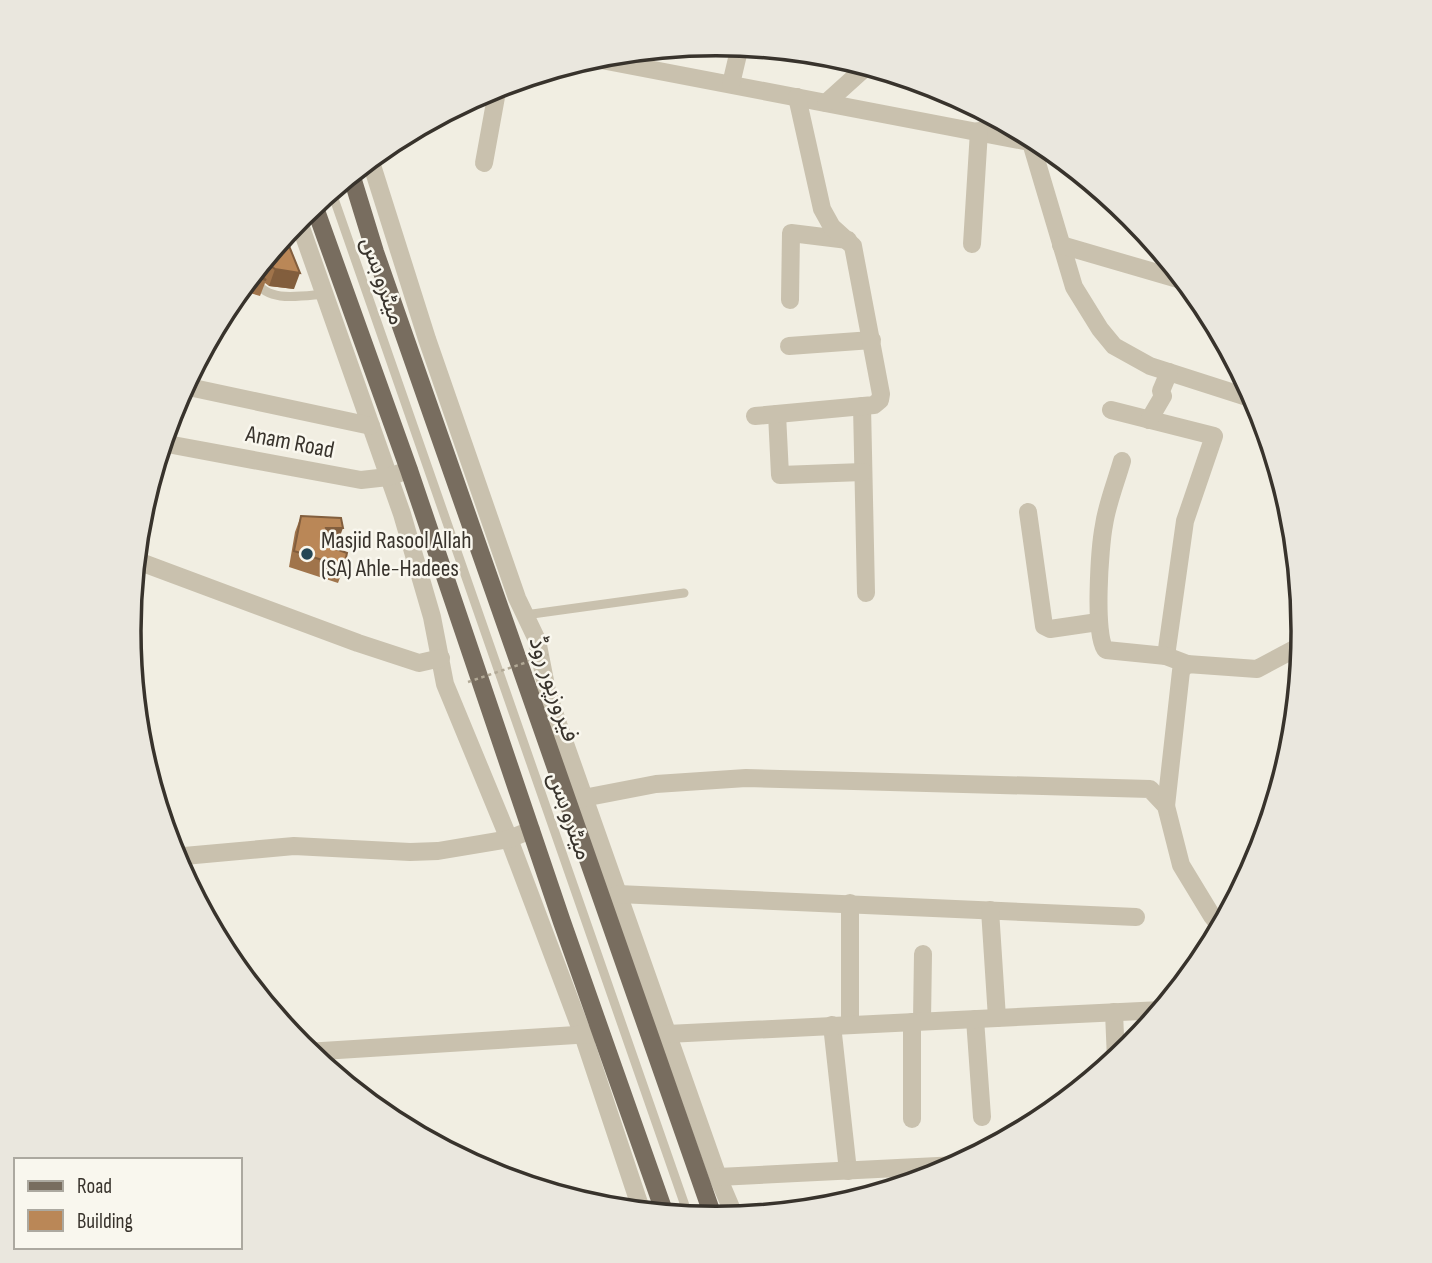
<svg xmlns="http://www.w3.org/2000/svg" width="1432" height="1263" font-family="'Sofia Sans Condensed','Noto Sans Arabic',sans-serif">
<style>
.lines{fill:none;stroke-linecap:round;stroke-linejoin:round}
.service{stroke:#c9c1ae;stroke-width:9}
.minor{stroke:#c9c1ae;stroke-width:18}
.tertiary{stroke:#c9c1ae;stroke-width:18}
.primary{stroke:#786d5f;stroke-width:18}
.path-bridge{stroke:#b2a996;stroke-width:2.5;stroke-dasharray:3.5 3.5;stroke-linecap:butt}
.wall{fill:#a0744b}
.shaded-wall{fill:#825e3d}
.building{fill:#ba8757;stroke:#825e3d;stroke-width:2}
.poi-dot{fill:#254756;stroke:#f9f7ee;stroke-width:2.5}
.labels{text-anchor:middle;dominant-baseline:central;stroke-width:5;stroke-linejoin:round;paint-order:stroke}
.street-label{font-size:24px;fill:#38332c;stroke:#f9f7ee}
.poi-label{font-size:24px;fill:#38332c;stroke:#f9f7ee;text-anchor:start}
.rim{fill:none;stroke:#38332c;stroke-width:3.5}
</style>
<rect width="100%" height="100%" fill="#f1eee2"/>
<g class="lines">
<g class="service">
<polyline points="331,190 689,1217"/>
<path d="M257 281C266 304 306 295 326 294"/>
<polyline points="525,615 684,593"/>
</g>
<g class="minor">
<polyline points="591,58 1045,145"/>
<polyline points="731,84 740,46"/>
<polyline points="826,103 867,66"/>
<polyline points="1029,136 1074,287 1100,329 1114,346 1150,366 1256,400"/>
<polyline points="370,159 427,339 517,598 537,640 547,691 556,718 718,1177 735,1217"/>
<polyline points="484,163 498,86"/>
<polyline points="298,219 402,514 432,617 445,684 509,839 583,1035 642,1212"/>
<polyline points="972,244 979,131"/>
<polyline points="1061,245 1185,281"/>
<polyline points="790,300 791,233 848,240"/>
<polyline points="789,346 872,340"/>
<polyline points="184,386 371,426"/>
<polyline points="862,406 866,593"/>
<polyline points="1111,410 1214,436 1185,521 1166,656"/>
<polyline points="777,414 780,475 863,472"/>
<polyline points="755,416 874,405 880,400 881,394 853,246 832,227 822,209 797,97"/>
<polyline points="1149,420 1163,396 1161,391 1169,372"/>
<path d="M1122 461C1116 482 1107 504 1104 525 1100 545 1093 638 1106 650L1166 656 1187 664"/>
<polyline points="1028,512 1044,626 1050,629 1098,622"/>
<polyline points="135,560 358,643 419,663 441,658"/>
<polyline points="573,800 656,784 746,778 1150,789 1166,806 1181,865 1212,916 1221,927"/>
<polyline points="1166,806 1181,671 1187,664 1257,669 1302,645"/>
<polyline points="618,894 1136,917"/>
<polyline points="850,903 850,1025"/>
<polyline points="990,910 997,1018"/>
<polyline points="1114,1012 1116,1060"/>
<polyline points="975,1019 982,1117"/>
<polyline points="922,1021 923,954"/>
<polyline points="832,1025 848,1171"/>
<polyline points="657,1037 667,1034 1162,1010"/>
<polyline points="306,1052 592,1034"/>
<polyline points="912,1119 912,1022"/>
<polyline points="718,1177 958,1165"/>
</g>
<g class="tertiary">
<polyline points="162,443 361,480 388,477 409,470"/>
<polyline points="173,857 294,846 410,852 438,851 509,839 531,830"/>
</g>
<g class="primary">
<polyline points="351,174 375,252 714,1219"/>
<polyline points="314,205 409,470 562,922 665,1214"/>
</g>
<polyline class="path-bridge" points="468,682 548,655"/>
</g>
<g class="wall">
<polygon points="284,236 294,289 269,286 265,283 260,296 240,290 257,269 259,274 262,277 259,270 257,269"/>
<polygon points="301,516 337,544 332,544 344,567 338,583 289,567 295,532"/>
</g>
<g class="shaded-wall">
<polygon points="275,269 300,273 294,289 269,286"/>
<polygon points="326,528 343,528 337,544 320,544"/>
</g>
<g class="building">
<polygon points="285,236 300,273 275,269 271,266 267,257"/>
<polygon points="257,269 259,274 266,280 251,276"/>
<polygon points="301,516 341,518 343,528 326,528 333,548 347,553 344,567 294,551"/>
</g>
<circle class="poi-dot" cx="307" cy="554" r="7"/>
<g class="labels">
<g class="street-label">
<text transform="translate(383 281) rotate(71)">میٹرو بس</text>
<text transform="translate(290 442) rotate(11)">Anam Road</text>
<text transform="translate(554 689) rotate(71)">فیروزپور روڈ</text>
<text transform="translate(570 816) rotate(71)">میٹرو بس</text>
</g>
<g class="poi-label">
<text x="321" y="540">Masjid Rasool Allah<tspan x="321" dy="28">(SA) Ahle-Hadees</tspan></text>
</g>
</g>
<path d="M0 0H1432V1263H0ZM141 631a575 575 0 1 1 1150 0a575 575 0 1 1-1150 0Z" fill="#eae7de" fill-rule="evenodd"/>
<path class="rim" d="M141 631a575 575 0 1 1 1150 0a575 575 0 1 1-1150 0Z"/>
<rect x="14" y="1158" width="228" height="91" fill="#f9f7ee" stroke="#aca9a0" stroke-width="2"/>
<rect x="28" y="1181" width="35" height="10" fill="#786d5f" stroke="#aca9a0" stroke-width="2"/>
<text x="77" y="1193" font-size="21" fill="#38332c">Road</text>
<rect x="28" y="1210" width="35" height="21" fill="#ba8757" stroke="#aca9a0" stroke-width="2"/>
<text x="77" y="1228" font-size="21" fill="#38332c">Building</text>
</svg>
